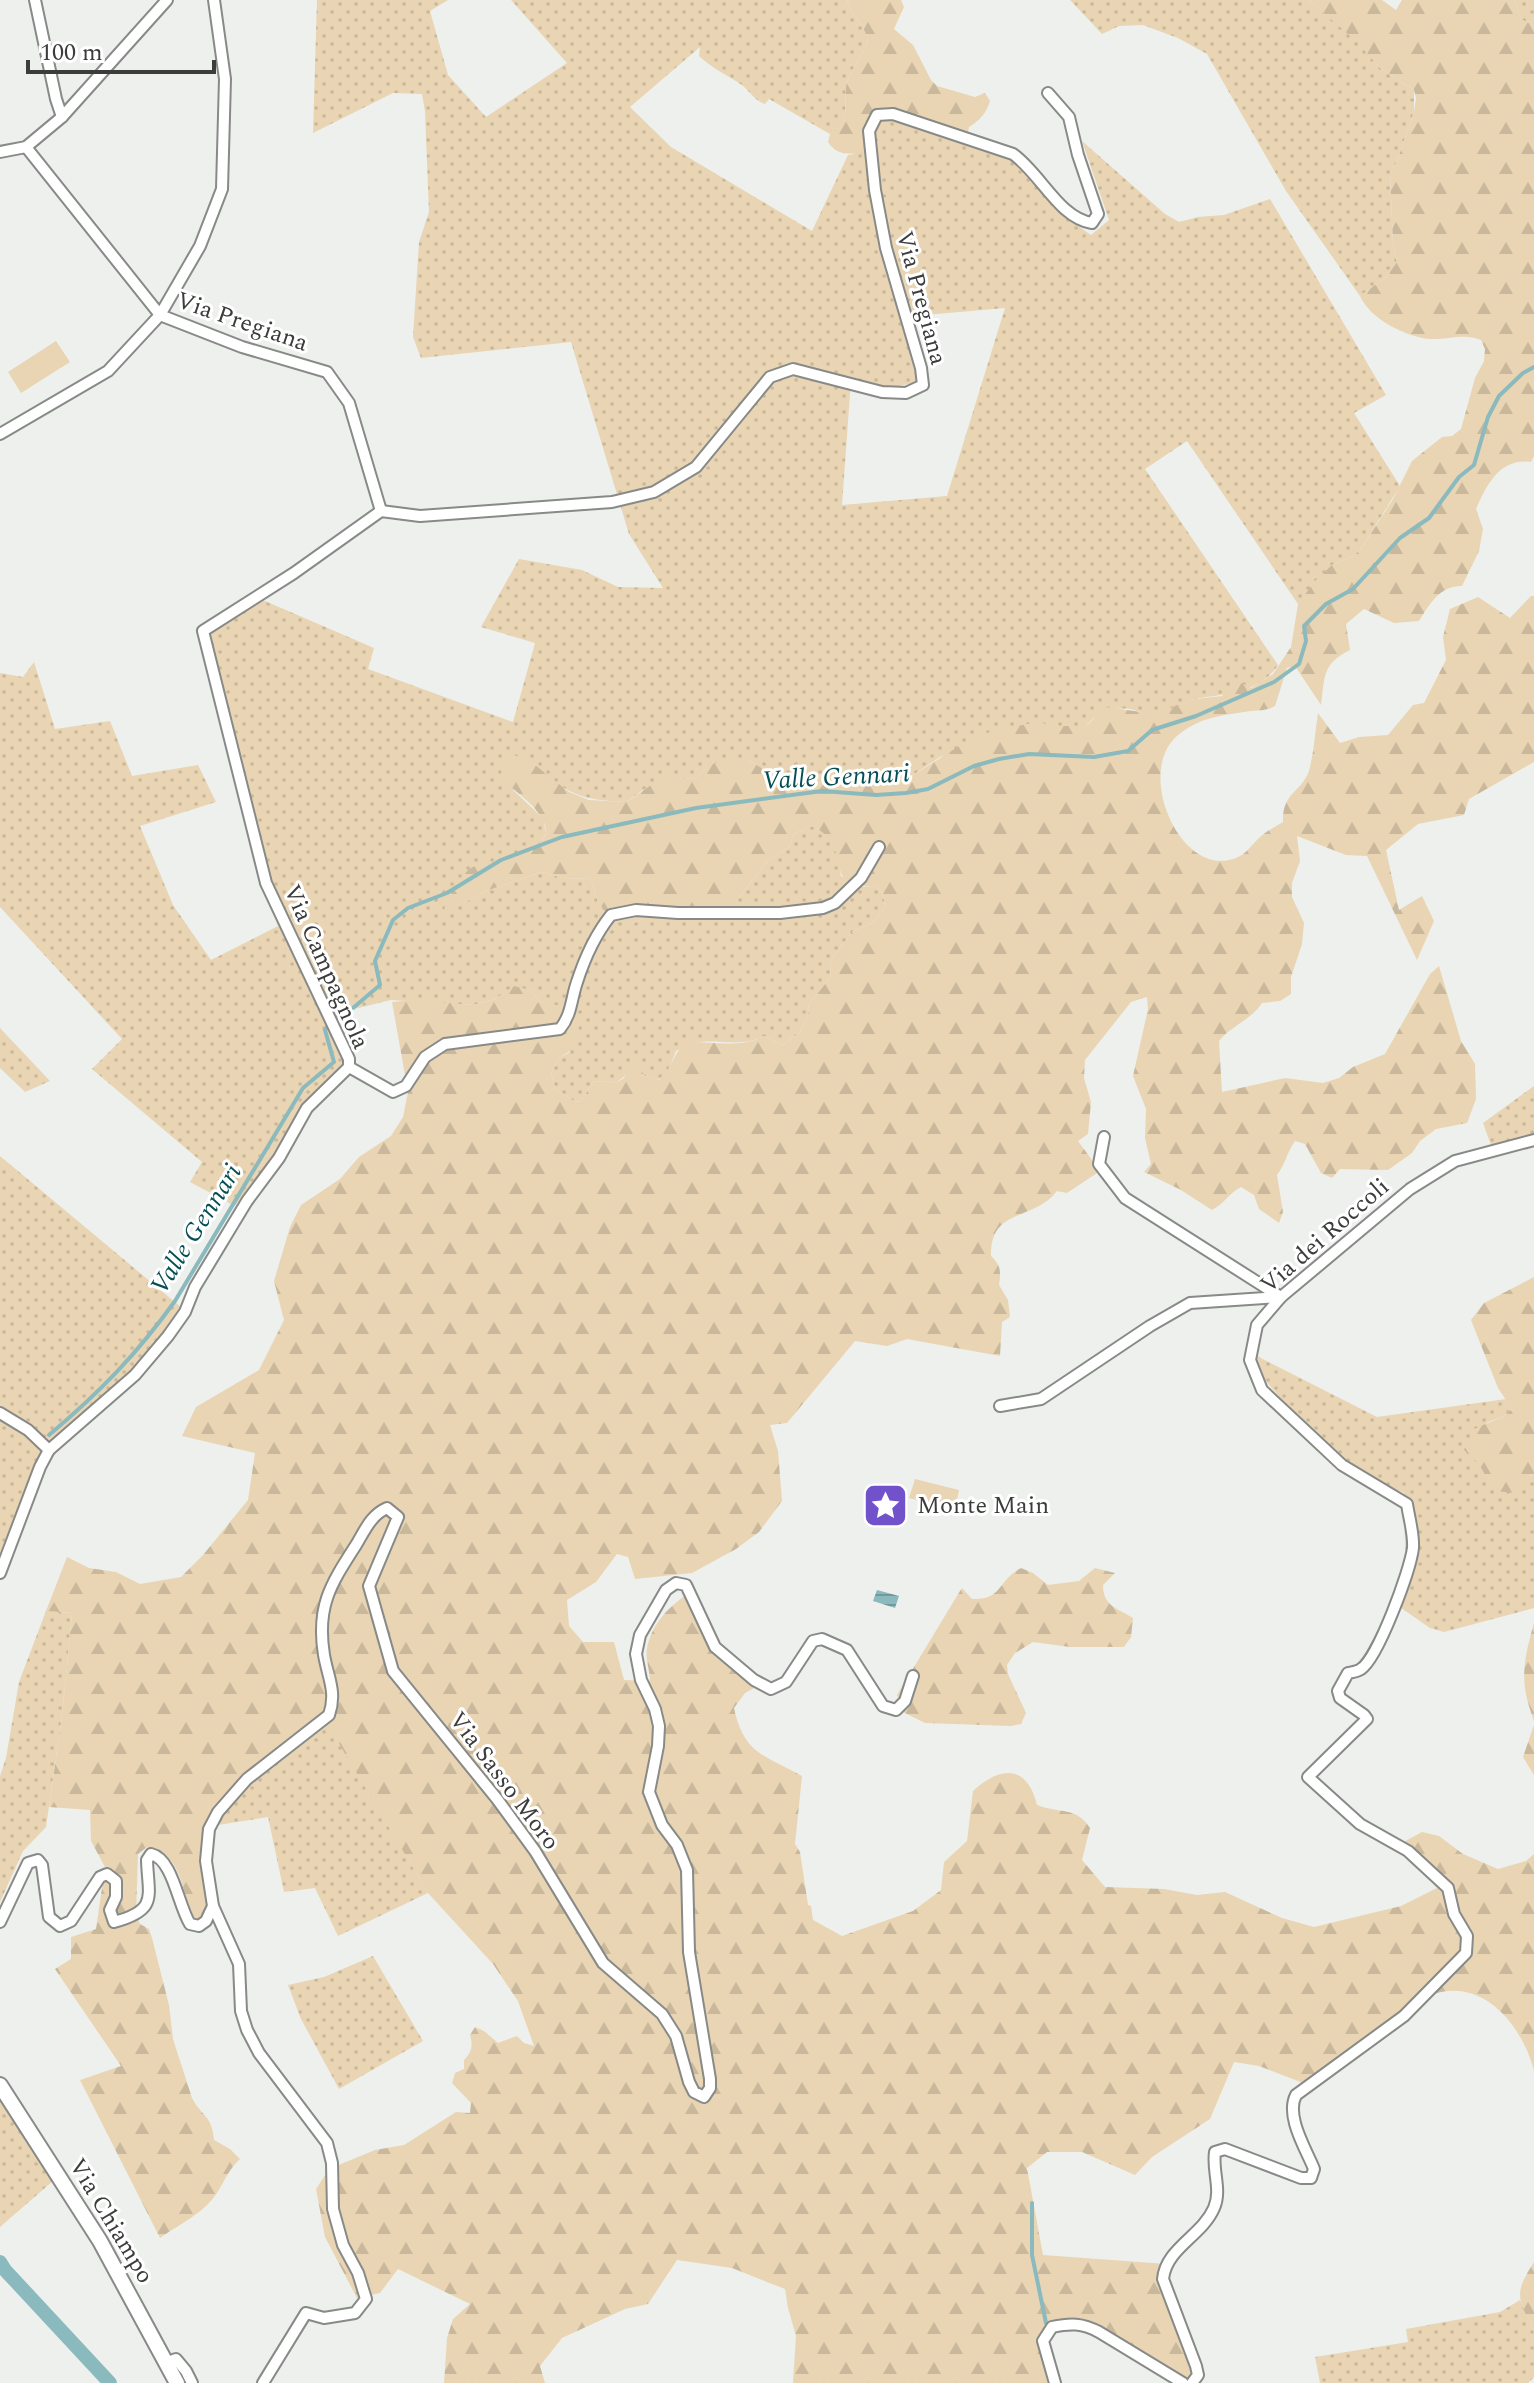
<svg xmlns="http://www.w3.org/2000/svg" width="1534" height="2383" font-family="Spectral,serif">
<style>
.grass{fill:url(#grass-dots);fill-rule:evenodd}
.forest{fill:url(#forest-firs)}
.garden{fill:#e9d5b3}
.water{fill:url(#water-rules)}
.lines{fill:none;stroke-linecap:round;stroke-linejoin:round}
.stream{stroke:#8ababd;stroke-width:4}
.canal{stroke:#8ababd;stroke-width:14}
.street-casing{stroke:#878a87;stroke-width:14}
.secondary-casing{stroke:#878a87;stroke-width:18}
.street{stroke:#fff;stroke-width:10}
.secondary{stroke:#fff;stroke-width:14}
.labels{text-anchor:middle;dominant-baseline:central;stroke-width:6;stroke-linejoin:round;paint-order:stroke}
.street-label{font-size:24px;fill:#3b3c3b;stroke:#fff}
.poi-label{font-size:24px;fill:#3b3c3b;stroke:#fff;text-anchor:start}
.water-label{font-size:26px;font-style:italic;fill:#054f54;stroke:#fff}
</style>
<defs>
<pattern id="grass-dots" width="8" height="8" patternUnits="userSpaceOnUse" patternTransform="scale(2)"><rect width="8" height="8" fill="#e9d5b3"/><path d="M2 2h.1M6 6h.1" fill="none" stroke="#c9b89b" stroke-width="1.8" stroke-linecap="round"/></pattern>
<pattern id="forest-firs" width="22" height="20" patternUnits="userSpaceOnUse" patternTransform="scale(2)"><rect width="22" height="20" fill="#e9d5b3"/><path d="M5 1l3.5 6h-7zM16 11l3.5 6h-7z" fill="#c9b89b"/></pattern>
<pattern id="water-rules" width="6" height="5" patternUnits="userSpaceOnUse" patternTransform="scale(2)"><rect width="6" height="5" fill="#8ababd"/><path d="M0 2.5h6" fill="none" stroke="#72989b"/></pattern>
</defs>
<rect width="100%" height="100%" fill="#edf0ec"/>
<g class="grass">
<path d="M317 0H448L430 11 448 75 486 117 567 63 511 0H847C851 17 867 26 868 43 862 54 854 66 849 77 839 97 856 122 830 134L769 99 765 104C754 101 749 89 739 83 725 74 712 68 699 56L700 47 630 107 671 147 812 231 848 155 854 154 867 130 886 117 1010 158C1039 183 1059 214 1091 235L1109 220 1082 141 1165 214 1179 222 1198 217 1224 215 1270 199 1386 395 1354 413 1400 486 1361 549 1353 556 1332 565 1298 604 1187 441 1145 469 1278 665C1259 695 1219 694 1189 700 1181 702 1174 709 1166 711 1162 712 1153 712 1149 713 1143 714 1136 710 1130 709 1113 707 1097 713 1086 726H1058L940 757 907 779 872 775 836 777 826 785 814 786 772 774 748 760 707 767 695 779C661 778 654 781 627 802 578 800 567 794 530 761L513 790 543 818 546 833 541 843 502 860 443 913 489 890 542 872 563 878 591 879 598 902 633 923 648 917 735 903 767 861 789 847 794 834 811 826C837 837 837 850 841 876L858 887 875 886 883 894 885 907 874 922 852 932 831 960 830 978 809 1004 807 1018 800 1032 783 1045 764 1036C744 1047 722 1040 700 1042 692 1042 684 1047 676 1051L667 1074 657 1080 645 1076 637 1066 616 1083 603 1081 593 1082 581 1102 574 1101 555 1089 551 1073 559 1058 570 1052 562 1007 540 1002 530 990 514 987 495 999 473 1005 391 1000 329 1015 344 1050 343 1066 303 1105 268 1165 235 1206 190 1182 202 1162 92 1069 122 1039 0 907V673L23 677 34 662 55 729 110 721 132 776 198 765 216 802 140 826 173 905 211 960 278 926 259 868 209 635 258 598 374 648 368 669 513 722 535 643 481 627 519 559 582 570 618 587 663 588 629 534 571 342 421 358 413 337 419 242 429 212 425 112 422 94 393 93 313 133ZM1005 308 947 496 842 505 851 380 891 388 917 382 902 317Z"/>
<polygon points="1070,0 1309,0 1358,42 1380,68 1414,90 1414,112 1397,161 1390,174 1393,244 1397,262 1386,277 1360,296 1286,191 1207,54 1178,38 1143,25 1119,26 1102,34"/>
<polygon points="1514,0 1534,0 1534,17 1529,24 1521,19"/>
<polygon points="0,1028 50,1081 25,1092 0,1068"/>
<polygon points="1534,1086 1534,1146 1495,1156 1483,1123"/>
<polygon points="0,1156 182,1308 145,1357 36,1465 0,1553"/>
<polygon points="1253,1354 1377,1417 1506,1399 1512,1409 1504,1416 1486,1423 1530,1476 1534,1474 1534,1608 1444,1632 1430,1628 1394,1603 1406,1587 1404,1493 1338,1463 1263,1378"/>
<polygon points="46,1611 72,1613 62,1716 46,1827 23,1851 0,1902 0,1776 6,1758 19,1682"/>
<polygon points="326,1720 428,1893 338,1936 315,1888 284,1892 268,1817 218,1825 209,1809"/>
<polygon points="373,1956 423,2041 339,2089 301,2019 288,1985 324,1977"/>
<polygon points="0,2080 61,2174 0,2227"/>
<polygon points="1520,2300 1534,2332 1534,2377 1528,2383 1320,2383 1315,2357 1408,2342 1406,2329 1500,2312"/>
</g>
<g class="forest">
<path d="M847 0H901L904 7 894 29 913 45 931 80 937 86 975 97 985 93 990 101C986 114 980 120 969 127L966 142 886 117C868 124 861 135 862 154 846 153 838 156 828 142L830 134C856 122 839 97 849 77 854 66 862 54 868 43 867 26 851 17 847 0Z"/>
<path d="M1309 0H1382L1396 10 1402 0H1514L1521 19 1529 23 1534 17V456L1531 462C1500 458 1487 484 1476 509L1483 529 1479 551 1462 586C1439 586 1430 604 1419 621L1394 623 1364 609 1346 624 1350 650C1322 664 1325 676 1321 705L1295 666 1287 668 1275 706C1266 711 1261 710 1251 711 1223 715 1199 717 1177 736 1136 772 1178 871 1229 860 1244 857 1248 849 1258 839 1265 832 1275 827 1283 822 1282 792 1301 793 1309 771 1314 753 1315 732 1318 713L1340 743 1359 737 1388 735 1413 705 1424 703 1446 660 1443 637 1450 609 1478 597 1510 618 1531 596H1534V762L1469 799 1464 815 1418 824 1386 850 1399 910 1422 896 1434 921 1417 960 1367 856 1346 855 1297 836 1300 861 1292 883V897L1304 923 1302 944 1291 977V994L1280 1001 1262 1003C1251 1020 1232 1025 1219 1041L1222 1092 1285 1078 1323 1083 1339 1078 1353 1067 1385 1054 1430 974 1439 966 1461 1041 1475 1064 1476 1099 1467 1123 1436 1129 1420 1141 1412 1153 1388 1170 1340 1169 1332 1178 1321 1173 1305 1144 1295 1141C1287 1152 1285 1165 1277 1175L1283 1212 1279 1223 1259 1209 1254 1195 1241 1187C1229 1193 1224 1204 1212 1210L1181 1190 1144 1172 1151 1164 1145 1138 1146 1109 1133 1076 1148 1009 1147 997 1131 1002 1085 1060 1084 1078 1091 1102 1088 1134 1078 1141 1100 1171 1067 1193 1057 1191C1033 1222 990 1207 991 1256 1001 1265 1001 1272 999 1285L1008 1300 1010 1317 1002 1322 1000 1356 907 1339 887 1346 855 1341 787 1423 770 1425 778 1451 782 1501 759 1532 736 1549 692 1573 635 1579 628 1557 617 1554 596 1582 567 1600 569 1626 583 1642H614L624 1680 650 1681C650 1671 645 1658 647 1649 651 1625 669 1606 688 1594L726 1656 756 1687 745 1693 734 1708C744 1754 764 1755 802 1776L795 1844 800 1852 808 1905 811 1906 813 1920 842 1936 913 1911 941 1890 944 1862 967 1841 973 1791C1000 1766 1027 1764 1037 1805 1060 1814 1076 1806 1090 1828L1082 1860 1105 1887 1164 1889 1197 1895 1225 1892 1282 1918 1314 1927 1401 1906 1437 1888 1400 1844 1422 1832 1439 1836 1463 1854 1498 1869 1526 1861 1534 1854V2071C1522 2024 1481 1974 1428 1996 1410 2004 1391 2033 1374 2046 1354 2060 1332 2072 1311 2086L1259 2066 1234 2062 1210 2119 1152 2157 1135 2175 1082 2152H1047L1027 2168 1043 2255 1167 2264 1162 2272 1170 2305 1199 2383H1194L1096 2331 1055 2325 1044 2333 1054 2383H793L796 2336 788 2308 785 2289 732 2268 677 2260 648 2304 625 2309 562 2338 540 2366 545 2383H444L447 2338 453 2319 470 2304 398 2269 380 2293 357 2298 325 2237 316 2189 329 2169 375 2150 404 2145 456 2112 470 2113 471 2103 452 2083 455 2073 464 2069V2060C472 2052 473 2046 470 2035L475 2027 484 2031 498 2043 517 2036 524 2043 534 2046 518 2001 493 1964 428 1893 325 1720 209 1809 218 1825C215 1833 211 1841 211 1850 211 1877 221 1903 197 1922L192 1919C181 1887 183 1856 147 1847L138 1854 136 1915 140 1924 149 1929 152 1938 169 2005 173 2039 192 2098C202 2117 212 2115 214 2140L230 2149 240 2159C225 2172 222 2191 207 2205 194 2218 175 2227 160 2238L80 2080 121 2066 55 1969 71 1959V1937L96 1929 105 1867 91 1841 90 1810 49 1807 62 1716 72 1613 46 1611 67 1557 89 1568 116 1572 140 1584 181 1577 203 1555 248 1500 255 1453 182 1436 196 1407 259 1370 284 1320 274 1281 290 1227 301 1205 340 1179 359 1157 391 1136 403 1117 408 1092 392 1002 412 1000 473 1005 495 999 514 986 530 990 540 1002 562 1006 578 1023 580 1036 576 1047 559 1058 551 1073 555 1089 574 1101 581 1102 593 1082 603 1081 616 1083 624 1078 630 1067 637 1065 645 1076 658 1080C672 1070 673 1053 686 1042 711 1041 741 1049 764 1036L783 1045 800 1032 807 1018 809 1004 830 978 831 960 852 932 874 922 885 907 883 894 875 886C817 889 857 845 811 826L794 834 789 847 767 861 735 903 722 910 681 911 648 917 633 923 611 919 598 902 591 879 563 878 542 872 489 890 442 914C450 897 456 876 473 867 482 862 494 863 504 859 514 855 529 850 538 844 566 824 512 789 499 778L506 760 514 755 530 761 569 792 589 800 627 802 655 782 666 778 695 779 707 767 728 757 748 760 772 774 814 786 826 785 836 777 853 776 907 779 967 741 992 731 1037 722 1058 726H1086L1106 707 1148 713 1155 710 1165 711 1187 700 1222 696 1229 686 1242 683 1251 688 1273 674 1291 647 1298 604 1315 581 1332 565 1353 556 1361 549 1393 499 1412 461 1442 437 1452 436 1461 429 1475 378 1484 361 1485 349 1481 340C1463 333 1448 340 1430 339 1406 337 1370 319 1360 296L1386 277 1397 262 1393 244 1390 174 1397 161 1414 112 1416 98 1414 90 1380 68 1357 42Z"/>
<polygon points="1534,1277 1534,1474 1529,1476 1517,1493 1494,1491 1479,1464 1464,1450 1474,1429 1504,1416 1512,1409 1498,1388 1471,1320 1484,1303"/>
<path d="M1021 1568 1033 1573 1048 1585 1079 1581 1095 1568 1115 1573 1103 1585C1103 1606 1117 1608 1133 1618L1131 1637 1124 1647H1070L1033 1642 1015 1653 1007 1665 1008 1674 1026 1713 1021 1724 1011 1726 925 1723 903 1712 897 1695 960 1591 962 1588 972 1599C1003 1600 997 1581 1021 1568Z"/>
<path d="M1534 1623V1721C1519 1682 1523 1662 1534 1623Z"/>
<polygon points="1534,1725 1534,1775 1523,1757"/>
<path d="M1534 2262V2332C1518 2297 1513 2295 1534 2262Z"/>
</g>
<g class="garden">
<polygon points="56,341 70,362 21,393 8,372"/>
<polygon points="915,1479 959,1490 955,1509 909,1498"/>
</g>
<polygon class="water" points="877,1590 899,1596 895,1608 873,1601"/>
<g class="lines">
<g class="stream">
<polyline points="333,1019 353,1008 380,985 375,961 393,920 408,908 447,893 501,860 562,837 696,808 822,791 876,795 906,793 928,789 974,766 999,759 1029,754 1094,757 1128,751 1152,730 1196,716 1274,682 1299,664 1306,641 1304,626 1326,604 1353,589 1400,538 1429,518 1459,477 1474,465 1488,417 1499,396 1523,373 1534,367"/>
<path d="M49 1435C99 1393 137 1354 175 1301L303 1088 334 1062 325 1030 328 1026"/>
<polyline points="1032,2203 1032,2255 1046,2323"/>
</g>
<polyline class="canal" points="0,2262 5,2270 110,2383"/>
<defs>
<g id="street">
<polyline points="35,0 56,99 62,117"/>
<polyline points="26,147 160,315 242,347 327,372 349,403 381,511"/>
<polyline points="0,152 26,147 62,117 167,0"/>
<polyline points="0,434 108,371 160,315 200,246 222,189 225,79 214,0"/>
<path d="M349 1067 393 1092 406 1086 425 1057 445 1044 560 1029C572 1014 571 999 577 982 585 957 595 935 611 915L636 910 678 913H780L823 908 835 903 861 878 879 847"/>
<polyline points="1104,1137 1099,1164 1125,1198 1279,1296"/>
<polyline points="1000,1406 1041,1399 1150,1326 1190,1303 1281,1297"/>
<polyline points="0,1413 28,1430 49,1450"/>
<path d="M0 1573 40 1467 49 1450 135 1375 168 1336 185 1312 195 1287 247 1201 279 1158 307 1108 349 1067V1059L266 883 203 631 294 573 381 511 420 516 612 502 654 492 696 467 770 377 793 369 882 392 906 393 923 385 921 368 886 248 875 190 869 131 877 115 893 114 1013 154C1041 174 1059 218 1092 223L1098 214 1078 155 1069 117 1048 93"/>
<polyline points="213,1906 239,1964 241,2011 247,2030 259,2053 327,2143 332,2163 333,2209 343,2245 358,2273 366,2299 355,2313 324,2318 306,2313 263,2383"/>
<path d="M0 1922 28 1863 38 1860 42 1865 49 1917 60 1926 71 1921 100 1877 107 1874 116 1881V1897L110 1910 114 1922C159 1910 148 1896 147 1860L151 1854C173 1859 178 1905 190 1924L199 1926 206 1921 213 1906 206 1861 209 1829 218 1812 247 1779 329 1715C337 1692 328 1678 324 1655 316 1606 331 1584 356 1545 365 1530 371 1515 387 1508L398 1517 369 1586 393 1671 497 1799 535 1851 603 1963 662 2014 676 2036 689 2082 694 2092 704 2097 710 2088V2079L689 1952 687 1870 677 1845 662 1825 649 1792 658 1746 659 1726 655 1709 641 1680 636 1654 640 1635 666 1590 676 1583 686 1585 715 1647 754 1680 771 1689 786 1682 813 1641 822 1639 847 1650 883 1706 896 1710 905 1701 913 1676"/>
<polyline points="166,2363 176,2359 186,2371 192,2383"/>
<path d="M1055 2383 1043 2341 1052 2327C1071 2323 1082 2323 1099 2332L1183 2383"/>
<path d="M1192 2383 1198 2375 1196 2366 1163 2279C1166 2248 1202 2236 1214 2208 1222 2190 1212 2171 1215 2152L1225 2149 1301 2178H1311L1314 2169C1306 2149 1285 2116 1296 2095L1404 2016 1466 1953 1467 1936 1454 1914 1448 1888 1408 1851 1360 1824 1308 1777 1367 1719 1364 1715 1340 1698 1338 1691 1348 1673C1352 1672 1357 1672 1361 1669 1378 1658 1410 1571 1413 1548 1414 1534 1409 1518 1407 1504L1342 1465 1262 1390 1250 1360 1257 1325 1281 1297 1410 1189 1455 1161 1534 1140"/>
</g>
<polyline id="secondary" points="0,2085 100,2241 177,2383"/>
</defs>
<use href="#street" class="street-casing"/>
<use href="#secondary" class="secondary-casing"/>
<use href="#street" class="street"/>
<use href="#secondary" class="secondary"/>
</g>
<defs>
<symbol id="sight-square" viewBox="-11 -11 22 22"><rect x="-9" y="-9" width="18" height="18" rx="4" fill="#7252cb" stroke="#fff"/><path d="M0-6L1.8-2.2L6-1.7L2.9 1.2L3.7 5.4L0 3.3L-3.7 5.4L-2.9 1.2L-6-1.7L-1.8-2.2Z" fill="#fff"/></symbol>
</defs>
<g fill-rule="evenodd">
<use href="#sight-square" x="860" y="1480" width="51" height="51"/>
</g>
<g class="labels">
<g class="street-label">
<text transform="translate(921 298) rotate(75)">Via Pregiana</text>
<text transform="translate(242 322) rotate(19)">Via Pregiana</text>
<text transform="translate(326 967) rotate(66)">Via Campagnola</text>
<text transform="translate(1325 1236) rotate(-41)">Via dei Roccoli</text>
<text transform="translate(504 1781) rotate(53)">Via Sasso Moro</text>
<text transform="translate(111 2221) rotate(59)">Via Chiampo</text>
</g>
<g class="poi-label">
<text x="917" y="1506">Monte Main</text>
</g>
<g class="water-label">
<text transform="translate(836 777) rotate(-3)">Valle Gennari</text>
<text transform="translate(196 1229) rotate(-58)">Valle Gennari</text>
</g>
</g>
<path d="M28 60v12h186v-12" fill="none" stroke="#3b3c3b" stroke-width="4"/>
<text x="40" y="60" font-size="24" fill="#3b3c3b" stroke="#ffffff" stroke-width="6" paint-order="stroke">100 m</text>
</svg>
